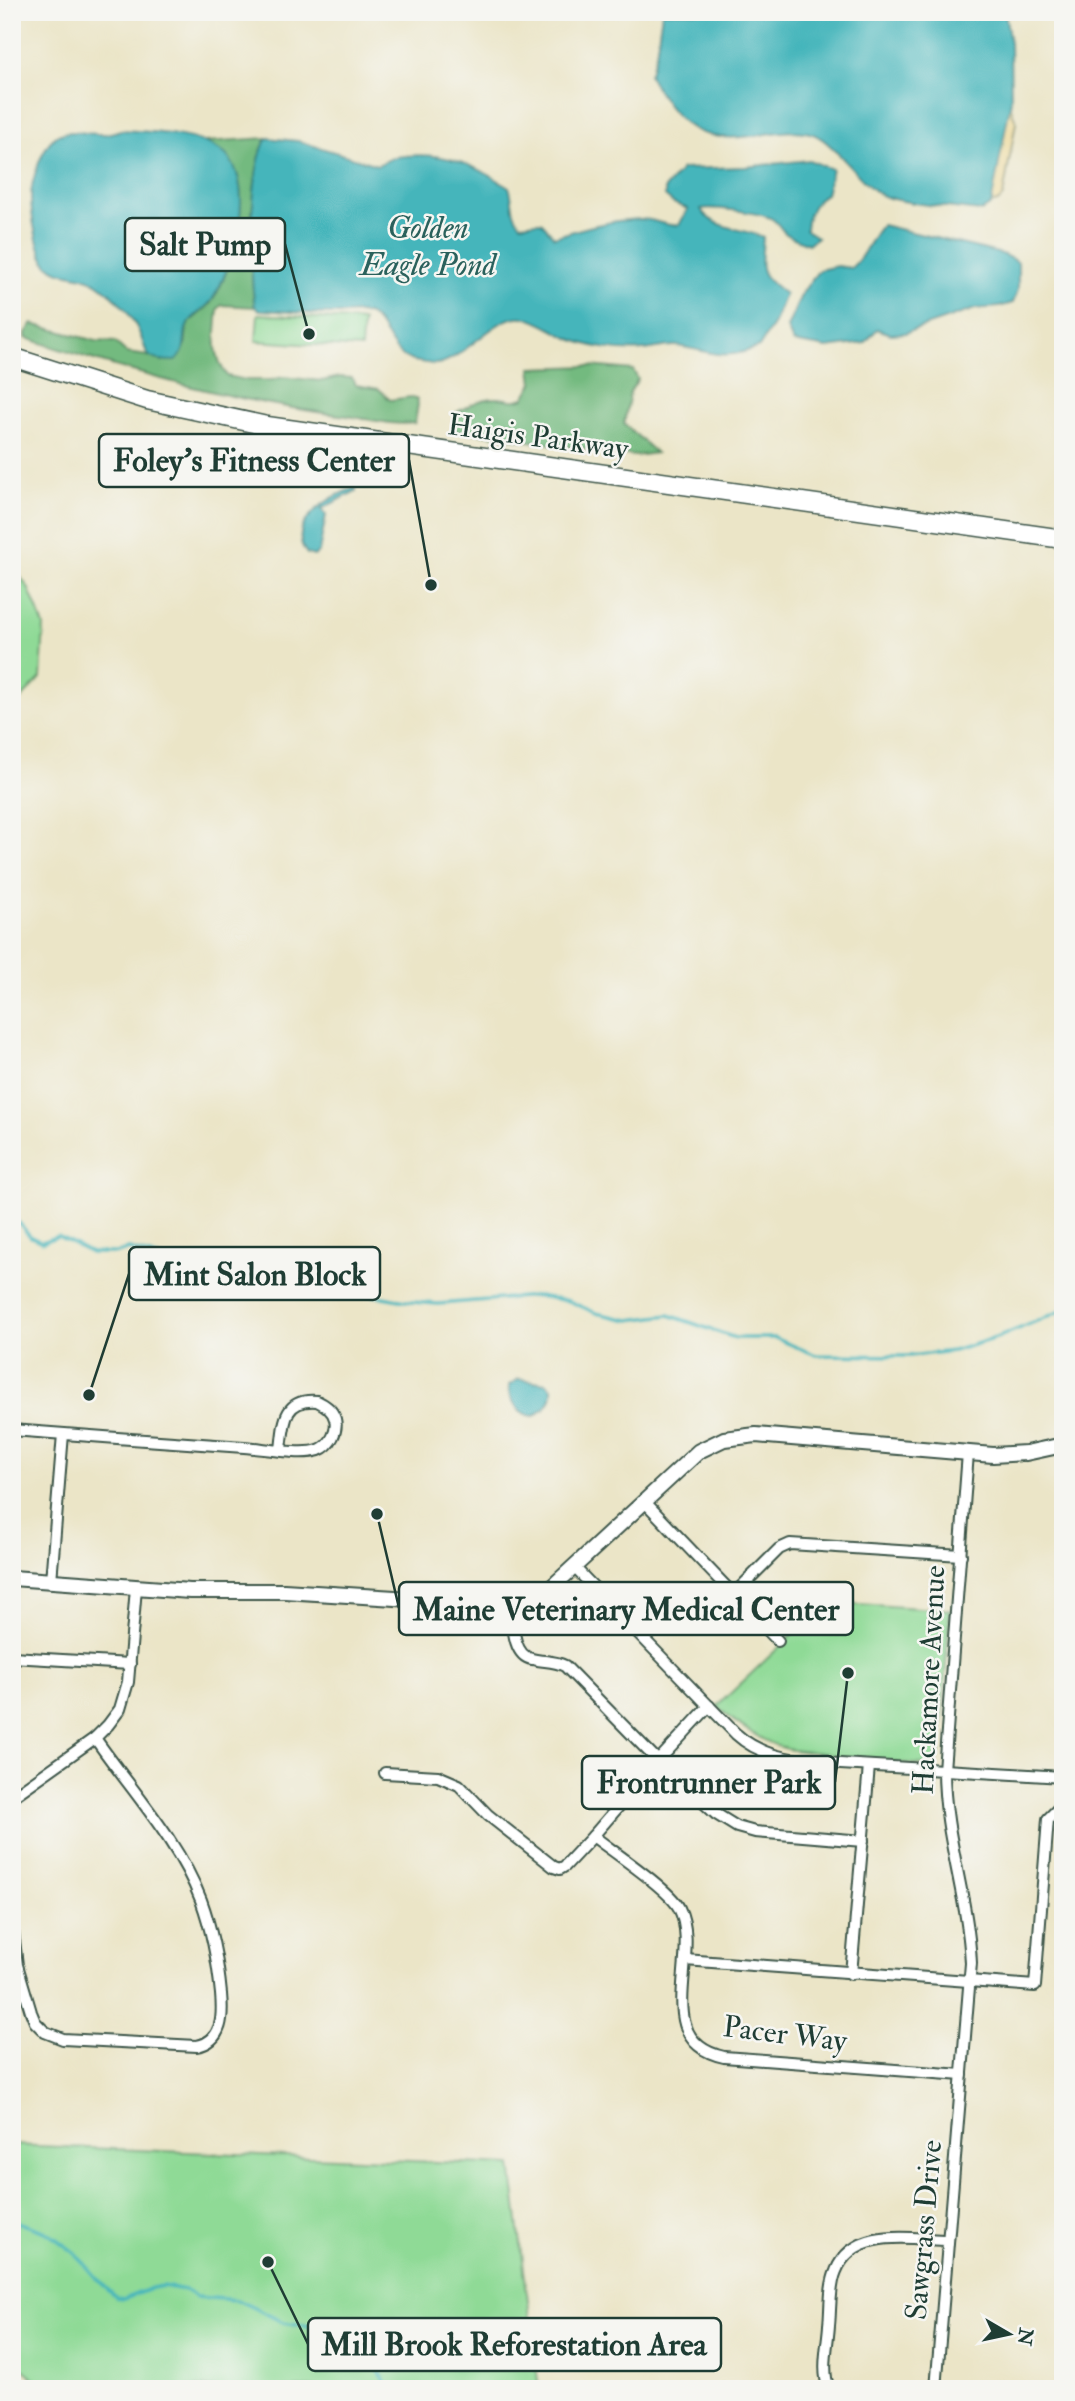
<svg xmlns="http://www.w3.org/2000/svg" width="1075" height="2401" font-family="'IM FELL Double Pica',serif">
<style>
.green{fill:#8fda96;stroke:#578c65;stroke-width:2}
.forest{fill:#73ba7f;stroke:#497c5a;stroke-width:2}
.sand{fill:#eeda9e;stroke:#868c69;stroke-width:2}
.water{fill:#45b5bb;stroke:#327978;stroke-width:2}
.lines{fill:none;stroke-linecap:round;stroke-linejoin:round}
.stream{stroke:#45b5bb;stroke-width:3.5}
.minor-casing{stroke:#3e564a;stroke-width:14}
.tertiary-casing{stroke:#3e564a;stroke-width:18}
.primary-casing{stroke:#3e564a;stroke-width:21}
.minor{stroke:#fff;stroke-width:10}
.tertiary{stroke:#fff;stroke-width:14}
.primary{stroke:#fff;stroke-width:18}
.labels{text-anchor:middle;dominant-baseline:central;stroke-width:5;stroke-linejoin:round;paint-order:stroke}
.street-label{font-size:30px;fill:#1f3d34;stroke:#f6f6f2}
.water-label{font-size:32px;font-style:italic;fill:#2a615c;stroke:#f6f6f2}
.leader{fill:none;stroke:#1f3d34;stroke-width:2.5}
.callout-dot{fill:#1f3d34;stroke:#f6f6f2;stroke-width:2.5}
.callout{fill:#f6f6f2;stroke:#1f3d34;stroke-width:2.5}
.callout-label{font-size:32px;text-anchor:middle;font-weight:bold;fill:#1f3d34}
</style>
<rect width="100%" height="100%" fill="#f6f6f2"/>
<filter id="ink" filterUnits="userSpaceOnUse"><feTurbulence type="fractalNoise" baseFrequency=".0143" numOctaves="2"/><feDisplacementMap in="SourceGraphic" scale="14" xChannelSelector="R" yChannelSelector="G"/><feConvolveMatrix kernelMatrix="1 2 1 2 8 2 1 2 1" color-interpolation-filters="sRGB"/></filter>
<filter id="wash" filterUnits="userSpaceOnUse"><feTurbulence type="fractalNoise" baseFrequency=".00686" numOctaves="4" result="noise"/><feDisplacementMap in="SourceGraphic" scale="28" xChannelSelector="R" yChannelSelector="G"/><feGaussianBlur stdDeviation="1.57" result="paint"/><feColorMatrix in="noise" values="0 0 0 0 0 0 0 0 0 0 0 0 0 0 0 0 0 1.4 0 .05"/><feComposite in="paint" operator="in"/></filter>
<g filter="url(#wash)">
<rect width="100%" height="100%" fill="#ebe5c7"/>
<g class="green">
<polygon points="258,314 363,321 361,348 256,341"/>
<polygon points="12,566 28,587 44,626 41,678 12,708"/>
<path d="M827 1602 950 1610 939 1754 936 1761 928 1765 842 1759C827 1751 811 1753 793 1750 769 1747 734 1723 717 1706Z"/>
<polygon points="12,2145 511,2165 539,2389 45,2387 12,2360"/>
</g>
<g class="forest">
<path d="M267 138C249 168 249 272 255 307L222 305 218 309C216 336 211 352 227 376L246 380H272L283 377 322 381 340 377 352 378 356 385 379 389 390 400 411 397 417 399 418 404 415 423C394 426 368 419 347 416 238 403 130 373 26 338V333L32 324 96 341 115 342 127 353 148 356 162 361 185 347 187 326C193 317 203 312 210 304 230 278 251 199 235 170 227 155 218 149 204 142Z"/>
<path d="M589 366 633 370 638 379 630 392 624 424 656 453 635 456 453 430 457 412C470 405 481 398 496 398 509 398 510 403 524 398L533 383 531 368Z"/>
</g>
<path class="sand" d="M1006 102 1011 108 1016 122 1003 196C998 205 991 204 982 202Z"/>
<g class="water">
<path d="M662 12H1005L1010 43 1011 100 991 205 982 211C958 208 901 204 881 195 861 185 835 142 813 134 799 129 781 132 766 134 701 145 680 131 649 75L656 54Z"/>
<path d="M121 130C152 132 194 133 220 150 261 178 233 267 212 300 206 308 199 312 192 319 179 331 191 351 175 361 143 361 149 355 139 332 136 324 130 316 125 309 114 296 99 281 83 277 70 273 58 275 48 265 37 253 31 213 31 197 31 182 43 142 58 135 71 129 86 134 100 134 107 135 114 132 121 130Z"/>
<path d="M267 138 298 141 377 165C384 163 390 158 396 157 441 150 472 163 509 187 514 201 510 213 521 224 546 222 537 217 554 237 583 228 610 220 641 219 655 219 665 227 679 225L688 209 673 203 665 196V188L682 169 745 167 809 160 832 169 826 194C814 199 806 218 806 230L817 237 808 244C802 241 794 239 788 235 781 231 779 223 772 219 762 213 712 206 701 209 710 228 744 229 763 237 761 271 756 272 785 294L774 323 759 347C718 362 714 351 676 346 666 345 655 349 644 350 621 352 593 348 571 339 555 332 540 320 523 317 497 313 463 361 436 364 429 364 421 362 414 361 391 356 388 329 371 316 364 311 353 314 345 314 317 315 288 311 260 310L255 307C249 272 249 168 267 138Z"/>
<path d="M882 225 1002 254 1018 262V290L1013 303 999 307 975 309 905 333 891 334 877 329 865 343 827 348 793 342 787 328 802 293 819 270 837 266 851 268C866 256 869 238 882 225Z"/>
<path d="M354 488H356V491L321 509 326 515 319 552 314 556 307 554C284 524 330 496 354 488Z"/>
<path d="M519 1379 546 1383 552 1388C553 1401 545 1410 534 1416 519 1415 508 1400 509 1385Z"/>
</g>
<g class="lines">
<g class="stream">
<polyline points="12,1224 19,1223 31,1237 42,1242 58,1236 91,1253 117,1253 129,1249 169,1261 226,1266 247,1258 322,1277 371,1295 412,1302 438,1304 537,1296 569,1301 596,1313 629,1320 669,1315 735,1338 775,1338 816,1355 909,1356 953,1351 999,1337 1063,1310"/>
<polyline points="12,2220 46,2232 59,2241 75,2253 105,2287 117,2298 124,2299 152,2288 163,2286 185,2290 196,2297 237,2300 283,2322 310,2326 346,2356 368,2363 377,2370 390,2389"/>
</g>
</g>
</g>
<g filter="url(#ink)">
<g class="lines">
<defs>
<g id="minor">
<path d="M12 1430C89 1436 167 1442 244 1447 263 1448 301 1456 319 1450 331 1445 338 1431 335 1419 332 1409 325 1405 317 1401 283 1398 284 1424 281 1450"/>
<polyline points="645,1502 778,1641"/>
<path d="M575 1568 736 1734C760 1756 791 1760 823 1763L1063 1777"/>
<polyline points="51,1581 63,1434"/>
<polyline points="733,1595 779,1549 790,1544 961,1555"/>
<path d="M511 1605C513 1621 512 1656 532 1659 544 1662 554 1660 565 1666L658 1761 716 1814 737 1827 755 1832 863 1841"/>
<polyline points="12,1657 130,1664"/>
<path d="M709 1706 658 1761 593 1836C612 1851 669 1889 679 1908 703 1955 649 2041 724 2057L962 2075"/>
<polyline points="385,1773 438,1776 459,1785 488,1815 554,1867 560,1869 565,1866 593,1836"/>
<polyline points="12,1797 95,1738 108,1725 120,1709 128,1682 136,1588"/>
<path d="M12 1923 17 1965 31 2012 35 2022 45 2032 63 2039 197 2046C223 2041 223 2016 221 1994 218 1963 212 1930 201 1900 178 1840 131 1790 95 1738"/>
<polyline points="685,1960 1035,1986 1048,1819 1063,1804"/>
<polyline points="851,1974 869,1766"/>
<path d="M829 2389C821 2370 828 2344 829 2325 831 2308 829 2287 836 2271 854 2227 909 2239 947 2240"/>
<path d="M936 2389 971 1963C968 1897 944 1836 944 1770L968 1453"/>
</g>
<polyline id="tertiary" points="12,1578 190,1591 284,1591 506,1605 531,1600 551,1588 699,1451 724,1439 756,1435 993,1455 1026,1453 1063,1445"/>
<polyline id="primary" points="12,357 147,400 267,426 1063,539"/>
</defs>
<use href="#minor" class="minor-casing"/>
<use href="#tertiary" class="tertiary-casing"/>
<use href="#primary" class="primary-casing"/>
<use href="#minor" class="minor"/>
<use href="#tertiary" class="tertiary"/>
<use href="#primary" class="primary"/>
</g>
</g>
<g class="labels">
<g class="street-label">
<text transform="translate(538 437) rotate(8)">Haigis Parkway</text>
<text transform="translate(929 1680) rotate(-87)">Hackamore Avenue</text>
<text transform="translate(785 2034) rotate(7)">Pacer Way</text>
<text transform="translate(924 2230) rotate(-85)">Sawgrass Drive</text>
</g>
<g class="water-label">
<text x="428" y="228">Golden<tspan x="428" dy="37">Eagle Pond</tspan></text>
</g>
</g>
<path class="leader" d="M309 334L285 244M431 585L409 460M89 1395L129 1274M377 1514L399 1608M848 1673L835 1782M268 2262L308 2344"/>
<g class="callout-dot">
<circle cx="309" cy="334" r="7"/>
<circle cx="431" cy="585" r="7"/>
<circle cx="89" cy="1395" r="7"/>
<circle cx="377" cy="1514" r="7"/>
<circle cx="848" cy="1673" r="7"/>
<circle cx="268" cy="2262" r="7"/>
</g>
<g class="callout">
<rect x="125" y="218" width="160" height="53" rx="7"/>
<rect x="99" y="434" width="310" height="53" rx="7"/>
<rect x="129" y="1247" width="251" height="53" rx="7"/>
<rect x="399" y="1582" width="454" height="53" rx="7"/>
<rect x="582" y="1756" width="253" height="53" rx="7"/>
<rect x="308" y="2318" width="413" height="53" rx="7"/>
</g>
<g class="callout-label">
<text x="205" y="255">Salt Pump</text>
<text x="254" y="471">Foley's Fitness Center</text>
<text x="255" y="1285">Mint Salon Block</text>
<text x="626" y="1620">Maine Veterinary Medical Center</text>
<text x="709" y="1793">Frontrunner Park</text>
<text x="514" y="2355">Mill Brook Reforestation Area</text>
</g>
<rect width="1075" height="2401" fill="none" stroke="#f6f6f2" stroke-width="42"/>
<g transform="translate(1009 2334) rotate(99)" stroke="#f6f6f2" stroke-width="5" paint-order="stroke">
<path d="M0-5L12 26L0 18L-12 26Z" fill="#1f3d34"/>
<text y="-10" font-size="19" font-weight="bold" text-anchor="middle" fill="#1f3d34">N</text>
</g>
</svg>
